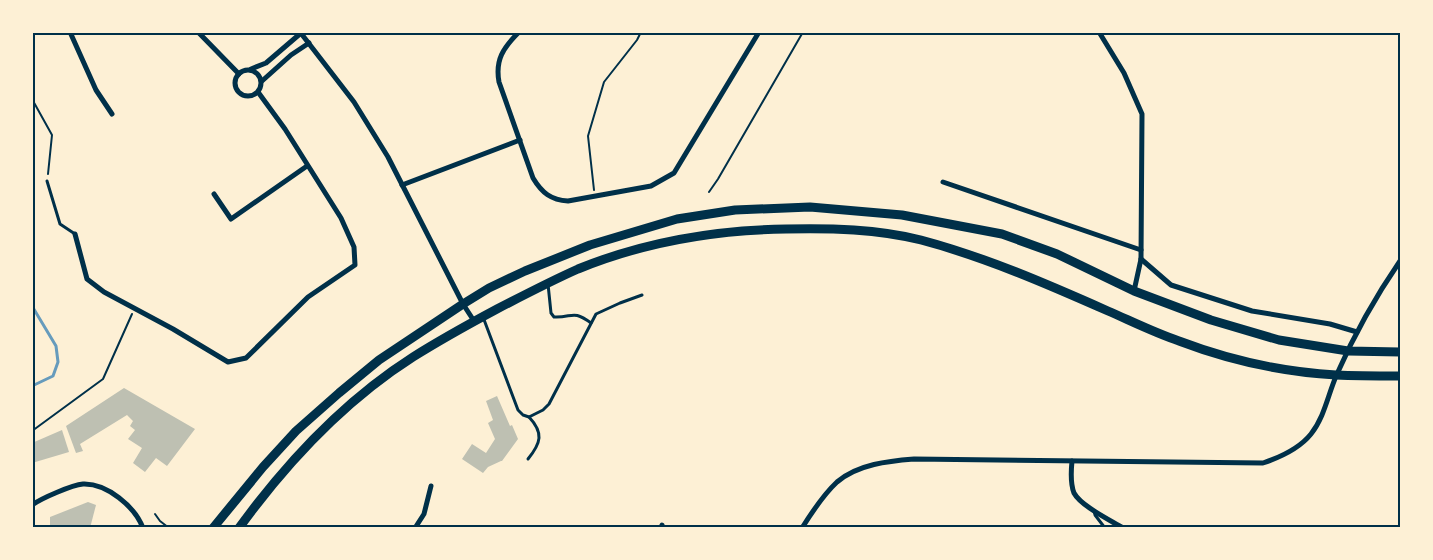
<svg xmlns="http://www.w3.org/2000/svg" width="1433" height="560" font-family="'Space Grotesk',sans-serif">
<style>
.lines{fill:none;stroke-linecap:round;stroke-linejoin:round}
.stream{stroke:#669bbc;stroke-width:3}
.building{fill:#bec0b2}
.path{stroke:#003049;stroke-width:2}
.service{stroke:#003049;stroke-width:3}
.minor{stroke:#003049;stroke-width:5}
.primary{stroke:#003049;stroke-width:9}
.neatline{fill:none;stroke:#003049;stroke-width:2}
</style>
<rect width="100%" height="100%" fill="#fdf0d5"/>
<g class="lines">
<polyline class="stream" points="32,306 56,346 58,362 53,376 32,386"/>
</g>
<g class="building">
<polygon points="124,388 195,429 167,466 156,458 145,472 133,463 142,448 128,439 135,430 130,426 133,421 127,415 80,444 83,451 76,453 66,426"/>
<polygon points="497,396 510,426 512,425 518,439 502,461 501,461 488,467 483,473 462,459 472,444 486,453 495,439 488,423 493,420 486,401"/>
<polygon points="62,430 69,452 32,463 32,443"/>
<polygon points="88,502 96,505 90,528 50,528 50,517"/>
</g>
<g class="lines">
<g class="path">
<polyline points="32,99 52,135 48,174"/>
<polyline points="594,190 588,136 604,82 637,40 641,32"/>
<polyline points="709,192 718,179 803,32"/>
<polyline points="32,431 103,379 132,314"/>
<polyline points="155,514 160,521 169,528"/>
<polyline points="186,528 189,526 192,528"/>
</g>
<g class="service">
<polyline points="47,181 60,224 75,234"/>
<path d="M548 284 551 313 554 317C573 318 572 309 591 323"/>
<polyline points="483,317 518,410 523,415 529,417 543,410 549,404 596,314 620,303 642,295"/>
<path d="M528 459C541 443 544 433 529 417"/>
<polyline points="1094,511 1095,515 1105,528"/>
</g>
<g class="minor">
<polyline points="70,32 96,90 112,114"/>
<polyline points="198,32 239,74"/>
<polyline points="300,32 354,102 388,157 463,304 474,321"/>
<path d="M519 32C503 48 495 60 499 82L533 178C542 193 551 200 568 201L651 186 674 173 759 32"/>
<polyline points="1099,32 1124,73 1142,114 1141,259 1134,291"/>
<polyline points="251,69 266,63 301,33"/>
<circle cx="248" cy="83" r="13"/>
<polyline points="262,81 291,55 309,43"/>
<polyline points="943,182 1141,250"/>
<polyline points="402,185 520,140"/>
<polyline points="214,194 231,219 307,166"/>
<polyline points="75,234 87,279 104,292 173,329 228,362 246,358 308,297 355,265 354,247 341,218 285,129 258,92"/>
<polyline points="1141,259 1171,285 1252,311 1330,324 1357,332"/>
<path d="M1072 461C1071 471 1070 483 1074 493 1081 506 1110 520 1123 528"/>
<path d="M32 505C42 498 72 485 83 484 107 483 135 507 143 528"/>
<polyline points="415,528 424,514 431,486"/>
<polyline points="661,528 662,525"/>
<path d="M802 528C812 512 823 495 837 482 858 464 889 461 914 459L1263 463C1281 457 1299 449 1311 434 1325 416 1328 394 1337 374 1354 335 1376 296 1400 261"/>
</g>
<g class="primary">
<polyline points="213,528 263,467 296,431 339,393 379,360 463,304 489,288 525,271 590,245 677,219 735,210 810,207 902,215 1002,234 1057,254 1134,291 1211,320 1279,340 1348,351 1400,352"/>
<path d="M239 528C287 462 344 401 413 357 440 340 469 324 497 309 524 295 551 281 578 269 644 242 715 230 786 229 831 228 877 229 921 240 985 257 1047 284 1108 311 1131 321 1155 333 1179 341 1229 360 1283 372 1336 375 1357 376 1379 376 1400 376"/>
</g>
</g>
<rect width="1433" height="560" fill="none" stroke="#fdf0d5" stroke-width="68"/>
<rect x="34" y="34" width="1365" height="492" class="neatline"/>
</svg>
